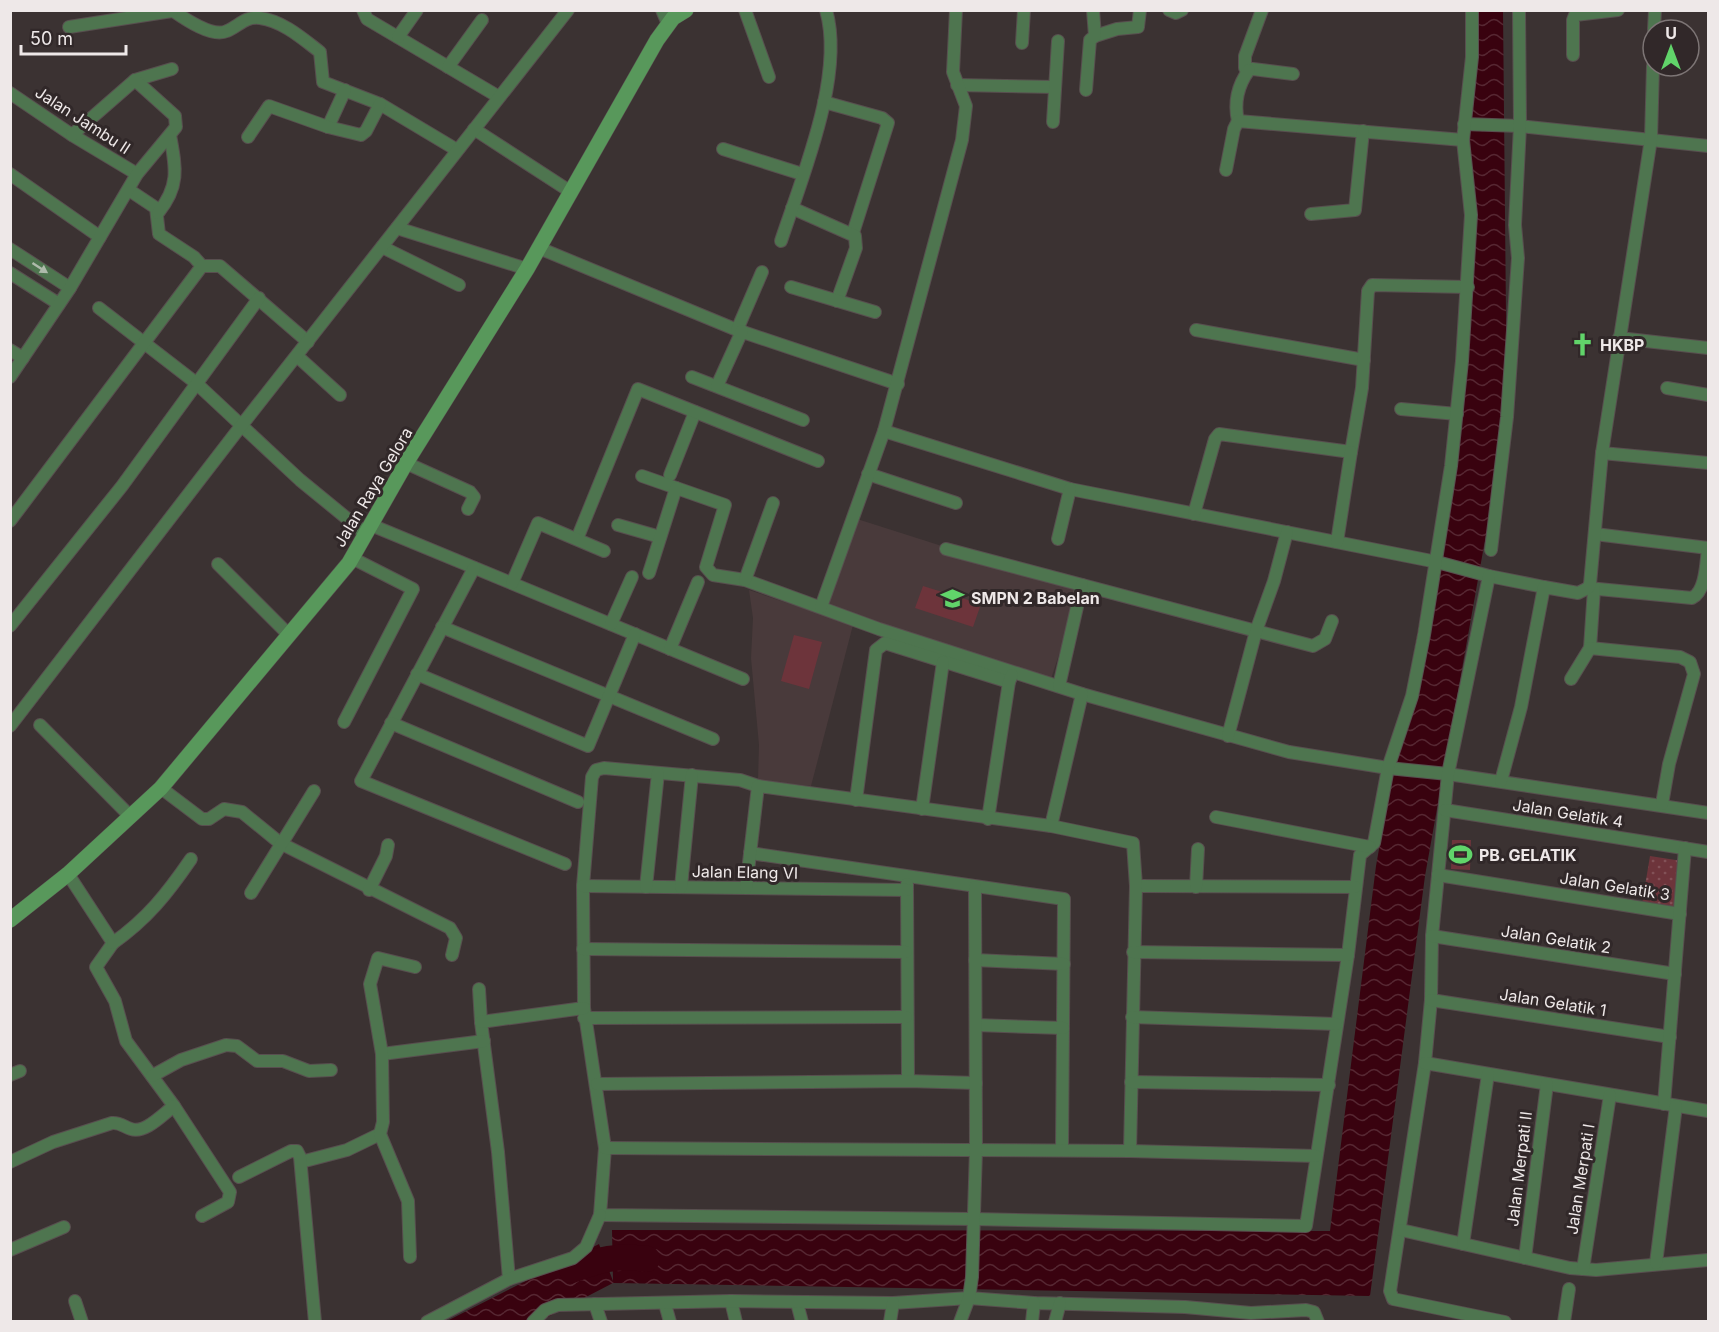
<svg xmlns="http://www.w3.org/2000/svg" width="1719" height="1332" font-family="Inter,sans-serif">
<style>
.built{fill:#493a3b}
.park{fill:url(#park-dots)}
.pitch{fill:#6d343b}
.water{fill:url(#water-waves)}
.lines{fill:none;stroke-linecap:round;stroke-linejoin:round}
.river{stroke:#39020f;stroke-width:26}
.street-casing{stroke:#584f4f;stroke-width:14}
.secondary-casing{stroke:#584f4f;stroke-width:16}
.street{stroke:#4e754f;stroke-width:12}
.secondary{stroke:#58985b;stroke-width:15}
.oneway{fill:#aebaab}
.labels{text-anchor:middle;dominant-baseline:central;stroke-width:6;stroke-linejoin:round;paint-order:stroke}
.street-label{font-size:16px;fill:#eee8e8;stroke:#312829}
.poi-label{font-size:16px;font-weight:bold;fill:#eee8e8;stroke:#312829;text-anchor:start}
</style>
<defs>
<pattern id="park-dots" width="8" height="8" patternUnits="userSpaceOnUse" patternTransform="scale(1.5)"><rect width="8" height="8" fill="#6d343b"/><path d="M2 2h.1M6 6h.1" fill="none" stroke="#825157" stroke-width="1.8" stroke-linecap="round"/></pattern>
<pattern id="water-waves" width="16" height="10" patternUnits="userSpaceOnUse" patternTransform="scale(1.5)"><rect width="16" height="10" fill="#39020f"/><path d="M0 5q4-4 8 0t8 0" fill="none" stroke="#562732"/></pattern>
</defs>
<rect width="100%" height="100%" fill="#3b3232"/>
<g class="built">
<polygon points="854,518 1080,590 1051,679 825,607"/>
<polygon points="749,590 853,625 811,786 758,780 759,745 751,658 753,618"/>
</g>
<polygon class="park" points="1650,856 1682,861 1675,909 1642,904"/>
<g class="pitch">
<polygon points="923,586 981,604 973,627 915,608"/>
<polygon points="794,635 822,642 809,689 781,681"/>
<polygon points="1452,840 1471,840 1470,870 1451,869"/>
</g>
<polygon class="water" points="1474,11 1503,11 1507,417 1425,876 1370,1296 613,1283 540,1321 445,1322 599,1244 613,1281 612,1230 1330,1231 1376,866 1459,399"/>
<g class="lines">
<path class="river" d="M572 1270C600 1259 617 1255 647 1259"/>
<defs>
<g id="street">
<path d="M172 10C185 19 212 38 227 31 239 26 245 16 260 18 283 21 303 39 320 52L323 82 380 104 457 150"/>
<polyline points="363,10 367,19 499,97"/>
<polyline points="662,10 668,24"/>
<polyline points="745,10 769,77"/>
<polyline points="1169,10 1176,13 1182,10"/>
<polyline points="1262,10 1245,56 1245,68 1293,74"/>
<polyline points="69,27 172,11"/>
<polyline points="1654,30 1655,10"/>
<polyline points="1095,36 1117,29 1138,27 1140,10"/>
<polyline points="398,37 417,10"/>
<polyline points="1022,43 1024,10"/>
<polyline points="1573,55 1573,20 1575,15 1618,10"/>
<polyline points="448,67 482,20"/>
<polyline points="957,85 1055,87"/>
<polyline points="1086,90 1090,40 1095,36 1093,10"/>
<polyline points="10,93 72,135 137,174"/>
<polyline points="824,102 882,118 888,123 853,233"/>
<path d="M1238 121C1234 103 1238 85 1249 70"/>
<polyline points="1053,122 1058,41"/>
<polyline points="1464,124 1520,126 1708,146"/>
<polyline points="328,127 345,90"/>
<polyline points="474,129 571,192"/>
<polyline points="72,135 135,80 172,69"/>
<polyline points="248,137 269,106 328,127 361,135 366,131 380,104"/>
<polyline points="723,149 802,174"/>
<polyline points="1226,170 1234,129 1238,121 1463,140"/>
<polyline points="10,174 100,237"/>
<polyline points="129,190 156,208 159,234 194,257 202,266"/>
<polyline points="792,208 855,236 856,248 837,301"/>
<path d="M158 213C180 186 176 168 170 135"/>
<polyline points="1311,214 1355,210 1363,131"/>
<polyline points="397,228 527,269"/>
<path d="M781 241C802 177 845 75 826 10"/>
<polyline points="382,247 459,285"/>
<polyline points="539,248 737,330 898,384"/>
<polyline points="10,249 70,288"/>
<polyline points="10,273 59,304"/>
<polyline points="791,287 875,312"/>
<polyline points="99,308 196,383 300,480 366,534"/>
<polyline points="737,330 762,272"/>
<polyline points="1196,330 1364,360"/>
<polyline points="1619,338 1708,348"/>
<polyline points="10,350 23,358"/>
<polyline points="297,356 340,395"/>
<polyline points="10,377 70,288 137,174 176,127 175,116 135,80"/>
<polyline points="692,377 803,420"/>
<polyline points="717,386 742,331"/>
<polyline points="1667,388 1708,395"/>
<polyline points="1401,409 1457,414"/>
<polyline points="884,431 1070,489 1437,562 1489,576 1544,587"/>
<polyline points="1602,453 1708,463"/>
<polyline points="406,463 470,492 474,497 468,509"/>
<polyline points="868,474 956,503"/>
<polyline points="670,475 695,412"/>
<polyline points="642,476 725,505 706,567 713,575 745,580 879,629 1082,694 1289,752 1388,768 1448,774 1708,813"/>
<polyline points="1194,514 1215,439 1219,434 1351,452 1362,388 1368,291 1372,285 1468,287"/>
<polyline points="10,521 202,266 220,266 308,342"/>
<polyline points="371,525 743,679"/>
<polyline points="618,525 660,537"/>
<polyline points="1595,534 1708,548"/>
<polyline points="577,539 638,389 818,461"/>
<polyline points="1058,539 1070,489"/>
<polyline points="1337,542 1351,452"/>
<polyline points="946,549 1313,646 1325,639 1332,621"/>
<polyline points="1491,550 1507,417 1518,258 1515,225 1520,126 1519,10"/>
<polyline points="218,564 289,635"/>
<polyline points="474,568 361,781 565,864"/>
<polyline points="649,573 676,488"/>
<polyline points="1489,576 1448,774 1432,936 1431,1000 1425,1063 1390,1291 1393,1299 1505,1322"/>
<polyline points="745,580 773,503"/>
<polyline points="512,583 538,523 604,551"/>
<path d="M1588 588 1692 598C1706 591 1706 563 1708 549"/>
<polyline points="821,607 884,431 962,140 966,106 953,72 956,10"/>
<polyline points="611,624 632,577"/>
<polyline points="10,626 122,486 259,298"/>
<polyline points="442,627 713,739"/>
<polyline points="1590,648 1594,589"/>
<polyline points="670,649 698,582"/>
<polyline points="417,674 588,746 635,634"/>
<polyline points="1571,679 1590,648 1680,657 1690,662 1694,674 1669,764 1662,804"/>
<polyline points="1059,686 1082,585"/>
<polyline points="344,722 413,589 352,558"/>
<polyline points="391,723 578,802"/>
<polyline points="40,725 130,816"/>
<polyline points="10,726 241,426 568,10"/>
<polyline points="1228,736 1256,631 1274,581 1287,532"/>
<polyline points="1501,781 1521,707 1544,587 1578,593 1588,588 1590,584 1602,453 1651,139 1653,66"/>
<polyline points="758,786 740,780 604,768 596,770 592,777 583,886 584,1008 605,1148 600,1215 973,1219 1306,1226 1348,955 1360,855 1374,843 1388,768 1412,696 1424,635 1451,466 1462,361 1471,215 1463,140 1472,57 1472,10"/>
<polyline points="161,788 202,819 209,819 224,809 242,812 280,843 450,928 456,938 452,955"/>
<polyline points="856,800 876,650 885,643 1009,682"/>
<polyline points="922,809 943,662"/>
<polyline points="1445,810 1708,852"/>
<polyline points="1216,817 1370,847"/>
<polyline points="988,819 1009,682 1012,675"/>
<polyline points="1051,826 1082,694"/>
<polyline points="750,853 1064,899 1062,1150"/>
<polyline points="68,874 113,943 96,967 115,1001 126,1041 174,1106 230,1192 228,1202 202,1216"/>
<polyline points="1438,875 1680,914"/>
<polyline points="907,884 908,1081"/>
<polyline points="583,886 907,890"/>
<polyline points="1136,886 1355,887"/>
<polyline points="646,887 658,773"/>
<polyline points="681,887 692,775"/>
<polyline points="1196,887 1198,849"/>
<polyline points="746,888 758,786 1051,826 1133,843 1136,886 1130,1151"/>
<polyline points="369,890 386,856 388,845"/>
<polyline points="251,893 314,791"/>
<polyline points="1432,936 1675,974"/>
<path d="M113 943C147 919 167 894 191 859"/>
<polyline points="583,949 906,952"/>
<polyline points="1133,952 1348,955"/>
<polyline points="975,960 1064,964"/>
<polyline points="479,989 481,1022 498,1152 509,1279"/>
<polyline points="1431,1000 1670,1037"/>
<polyline points="1132,1017 1336,1024"/>
<polyline points="584,1018 906,1017"/>
<polyline points="481,1022 584,1008"/>
<polyline points="976,1025 1063,1028"/>
<polyline points="382,1054 484,1041"/>
<polyline points="1425,1063 1708,1111"/>
<polyline points="10,1075 20,1071"/>
<polyline points="152,1076 181,1060 226,1045 237,1046 257,1061 283,1061 309,1071 331,1070"/>
<polyline points="1131,1082 1329,1085"/>
<polyline points="597,1084 908,1081 976,1083"/>
<polyline points="1664,1104 1685,848"/>
<polyline points="605,1148 1130,1151 1316,1156"/>
<path d="M10 1162 53 1142 112 1123C120 1122 124 1127 131 1129 145 1134 163 1114 174 1106"/>
<polyline points="301,1162 347,1150 380,1134"/>
<polyline points="239,1177 291,1151 297,1151 300,1157 315,1322"/>
<polyline points="1401,1230 1570,1268 1596,1270 1708,1260"/>
<polyline points="1463,1244 1488,1074"/>
<polyline points="10,1250 64,1227"/>
<polyline points="410,1257 408,1201 380,1134 383,1122 382,1054 370,984 378,958 415,967"/>
<polyline points="1525,1258 1547,1084"/>
<polyline points="1656,1263 1676,1106"/>
<polyline points="1583,1269 1610,1095"/>
<polyline points="75,1301 82,1322"/>
<polyline points="731,1301 736,1322"/>
<polyline points="797,1303 802,1322"/>
<polyline points="595,1304 601,1322"/>
<polyline points="665,1304 670,1322"/>
<polyline points="427,1322 509,1279 573,1258 586,1247 600,1215"/>
<polyline points="533,1322 545,1310 558,1305 731,1301 893,1303 969,1298 1034,1303 1185,1307 1251,1313 1306,1310 1314,1312 1318,1322"/>
<polyline points="890,1322 893,1303"/>
<polyline points="960,1322 969,1298 972,1277 976,1150 975,887"/>
<polyline points="1032,1322 1034,1303"/>
<polyline points="1055,1322 1060,1303"/>
<polyline points="1564,1322 1569,1289"/>
</g>
<polyline id="secondary" points="10,920 68,874 161,788 349,563 406,463 527,269 657,40 673,18 686,10"/>
</defs>
<use href="#street" class="street-casing"/>
<use href="#secondary" class="secondary-casing"/>
<use href="#street" class="street"/>
<use href="#secondary" class="secondary"/>
</g>
<defs><path id="oneway-solid" d="M-6-.8H1V-3.2L6.5 0L1 3.2V.8H-6Z" transform="scale(1.5)"/></defs>
<use class="oneway" href="#oneway-solid" transform="translate(40 268) rotate(33)"/>
<defs>
<symbol id="church-bare" viewBox="-9 -9 18 18"><path d="M-1.2-6h2.4v3.5h3.3v2.4h-3.3V6h-2.4V-.1h-3.3v-2.4h3.3Z" fill="#61d46a" stroke="#312829" stroke-width="2.5" paint-order="stroke"/></symbol>
<symbol id="school-bare" viewBox="-9 -9 18 18"><path d="M0-5L7-2L0 1L-7-2ZM-4 1L0 2.5L4 1V4Q0 6-4 4Z" fill="#61d46a" stroke="#312829" stroke-width="2.5" paint-order="stroke"/></symbol>
<symbol id="stadium-bare" viewBox="-9 -9 18 18"><path d="M0-5a6.5 5 0 1 0 0 10a6.5 5 0 1 0 0-10ZM-3.5-1.8h7v3.6h-7Z" fill="#61d46a" stroke="#312829" stroke-width="2.5" paint-order="stroke"/></symbol>
</defs>
<g fill-rule="evenodd">
<use href="#church-bare" x="1566" y="328" width="33" height="33"/>
<use href="#school-bare" x="936" y="582" width="33" height="33"/>
<use href="#stadium-bare" x="1444" y="838" width="33" height="33"/>
</g>
<g class="labels">
<g class="street-label">
<text transform="translate(83 120) rotate(33)">Jalan Jambu II</text>
<text transform="translate(373 487) rotate(-59)">Jalan Raya Gelora</text>
<text transform="translate(1568 813) rotate(9)">Jalan Gelatik 4</text>
<text transform="translate(745 872) rotate(1)">Jalan Elang VI</text>
<text transform="translate(1615 886) rotate(9)">Jalan Gelatik 3</text>
<text transform="translate(1556 939) rotate(9)">Jalan Gelatik 2</text>
<text transform="translate(1553 1002) rotate(9)">Jalan Gelatik 1</text>
<text transform="translate(1519 1169) rotate(-83)">Jalan Merpati II</text>
<text transform="translate(1580 1179) rotate(-81)">Jalan Merpati I</text>
</g>
<g class="poi-label">
<text x="1600" y="345">HKBP</text>
<text x="971" y="598">SMPN 2 Babelan</text>
<text x="1479" y="855">PB. GELATIK</text>
</g>
</g>
<rect width="1719" height="1332" fill="none" stroke="#eee8e8" stroke-width="24"/>
<g transform="translate(1671 48)"><circle r="28" fill="#312829" stroke="#7d7575" stroke-width="1.5"/>
<path d="M0-4.5L10 22L0 15L-10 22Z" fill="#61d46a"/>
<text y="-9" font-size="16" font-weight="bold" text-anchor="middle" fill="#eee8e8">U</text>
</g>
<path d="M21 45v9h105v-9" fill="none" stroke="#eee8e8" stroke-width="3"/>
<text x="30" y="45" font-size="18" fill="#eee8e8" stroke="#312829" stroke-width="4.5" paint-order="stroke">50 m</text>
</svg>
